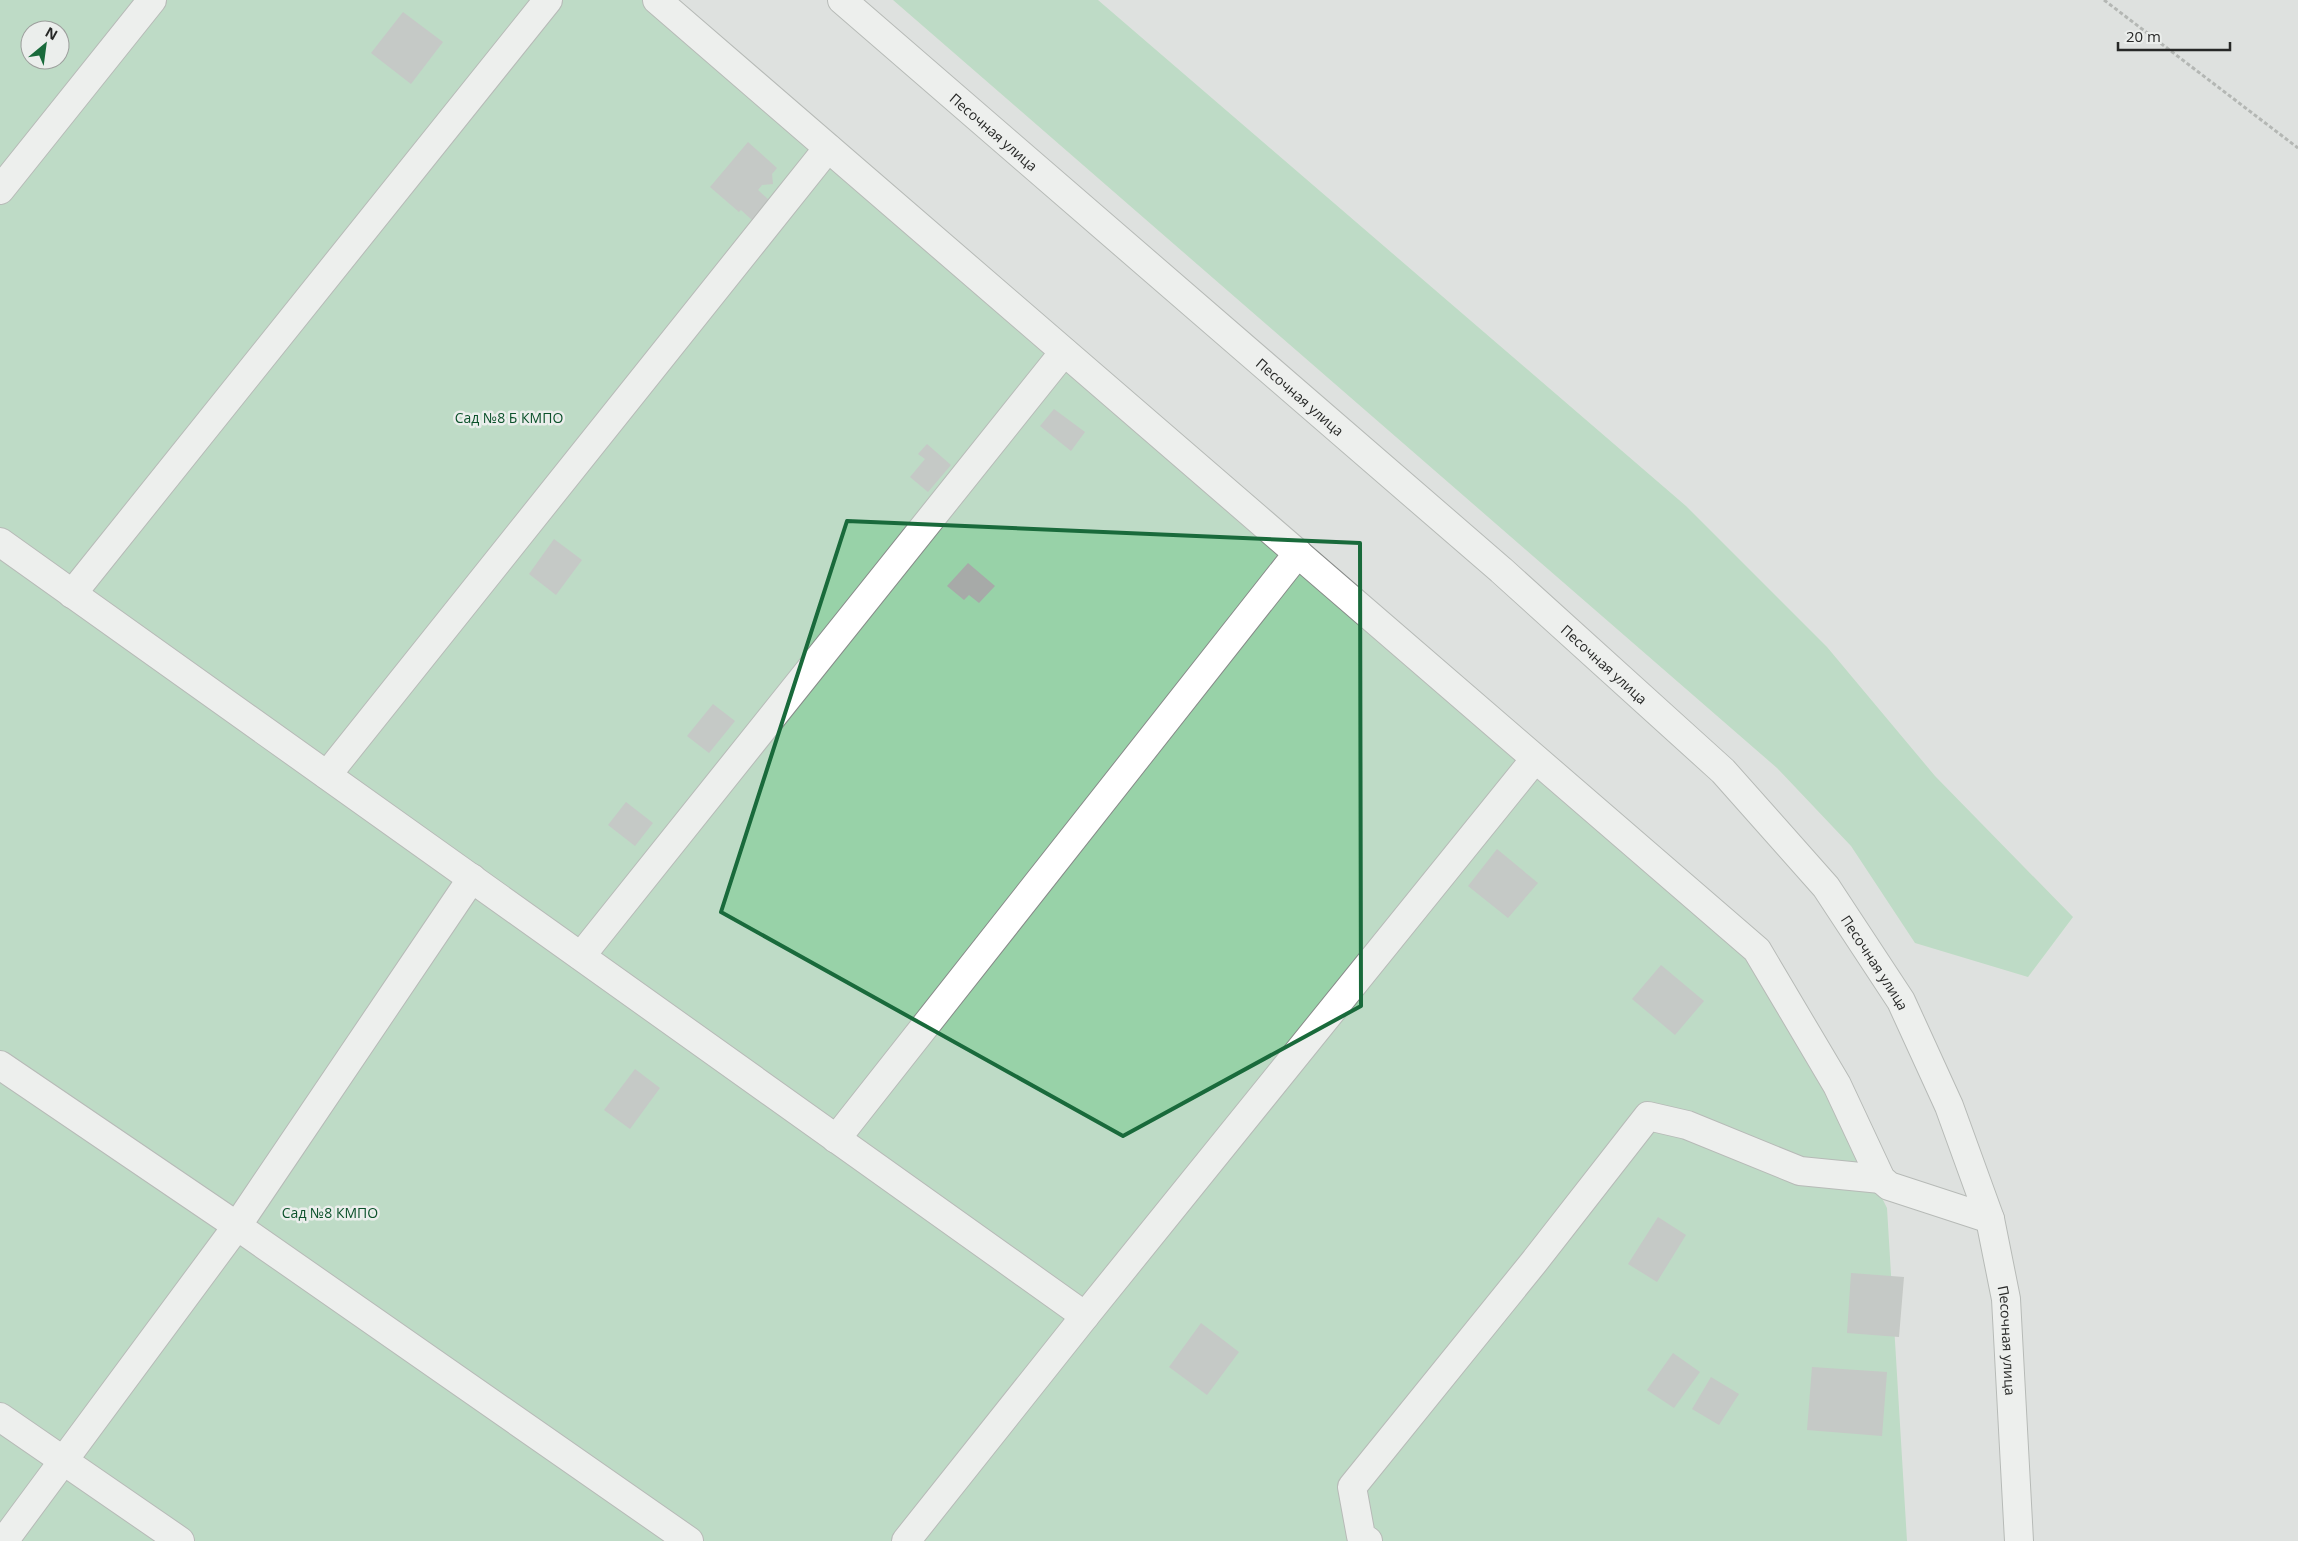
<svg xmlns="http://www.w3.org/2000/svg" width="2298" height="1541" font-family="'Open Sans',sans-serif">
<style>
.green{fill:#98d2a8;fill-rule:evenodd}
.building{fill:#a7aaa8}
.lines{fill:none;stroke-linecap:round;stroke-linejoin:round}
.minor-casing{stroke:#878a88;stroke-width:30}
.major-casing{stroke:#878a88;stroke-width:30}
.path{stroke:#818382;stroke-width:3;stroke-dasharray:4 2.5;stroke-linecap:butt}
.minor{stroke:#fff;stroke-width:28}
.major{stroke:#fff;stroke-width:28}
.marked{fill:none;stroke:#196a3b;stroke-width:4;stroke-linejoin:round}
.labels{text-anchor:middle;dominant-baseline:central;stroke-width:5;stroke-linejoin:round;paint-order:stroke}
.street-label{font-size:14px;fill:#272827;stroke:#ebeeec}
.park-label{font-size:14px;fill:#0b512a;stroke:#ebeeec}
</style>
<rect width="100%" height="100%" fill="#dee1df"/>
<g class="green">
<path d="M0 0H665L1757 947 1887 1208 1907 1541H0ZM30 30H60V60H30Z"/>
<polygon points="893,0 1098,0 1686,506 1827,647 1935,776 2073,917 2028,977 1915,943 1851,846 1777,768"/>
</g>
<g class="building">
<polygon points="403,12 443,42 411,84 371,53"/>
<polygon points="748,142 777,168 772,174 773,184 762,185 758,190 769,200 752,220 741,210 739,212 710,187"/>
<polygon points="1054,409 1085,432 1071,451 1040,426"/>
<polygon points="927,444 951,465 928,492 910,477 925,459 918,454"/>
<polygon points="554,539 582,560 556,595 529,574"/>
<polygon points="968,563 995,586 979,603 969,595 964,600 947,586"/>
<polygon points="713,704 735,721 709,753 687,736"/>
<polygon points="626,802 653,823 635,846 608,825"/>
<polygon points="1497,849 1538,883 1508,918 1468,886"/>
<polygon points="1661,965 1704,1001 1675,1035 1632,999"/>
<polygon points="635,1069 660,1088 630,1129 604,1110"/>
<polygon points="1658,1217 1686,1235 1657,1282 1628,1264"/>
<polygon points="1851,1273 1904,1277 1899,1337 1847,1333"/>
<polygon points="1201,1323 1239,1352 1207,1395 1169,1367"/>
<polygon points="1673,1353 1700,1372 1674,1408 1647,1390"/>
<polygon points="1812,1367 1887,1372 1882,1436 1807,1430"/>
<polygon points="1711,1377 1739,1394 1719,1425 1692,1409"/>
</g>
<g class="lines">
<defs>
<g id="minor">
<polyline points="657,0 1757,950 1837,1085 1881,1179 1889,1186 1990,1219"/>
<polyline points="0,190 152,0"/>
<polyline points="0,542 1085,1316"/>
<polyline points="72,594 548,0"/>
<polyline points="327,775 828,148"/>
<polyline points="581,956 1064,352"/>
<polyline points="0,1065 237,1226 689,1541"/>
<polyline points="836,1139 1298,553"/>
<polyline points="0,1417 180,1541"/>
<polyline points="4,1541 237,1226 472,878"/>
<polyline points="906,1541 1085,1316 1535,759"/>
<polyline points="1368,1541 1361,1536 1352,1487 1534,1262 1648,1116 1687,1125 1800,1171 1881,1179"/>
</g>
<g id="major">
<path id="s1" d="M842 0 1501 570 1723 771 1826 887 1901 1001 1949 1106 1990 1219 2006 1299 2019 1541"/>
</g>
</defs>
<use href="#minor" class="minor-casing"/>
<use href="#major" class="major-casing"/>
<polyline class="path" points="2104,0 2298,148"/>
<use href="#minor" class="minor"/>
<use href="#major" class="major"/>
</g>
<path d="M0 0H2298V1541H0ZM847 521 1360 543 1361 1006 1123 1136 721 912Z" fill="#dee1df" fill-opacity=".55" fill-rule="evenodd"/>
<path class="marked" d="M847 521 1360 543 1361 1006 1123 1136 721 912Z"/>
<g class="labels">
<g class="street-label">
<text stroke="none"><textPath href="#s1" startOffset="201">Песочная улица</textPath></text>
<text stroke="none"><textPath href="#s1" startOffset="606">Песочная улица</textPath></text>
<text stroke="none"><textPath href="#s1" startOffset="1011">Песочная улица</textPath></text>
<text stroke="none"><textPath href="#s1" startOffset="1416">Песочная улица</textPath></text>
<text stroke="none"><textPath href="#s1" startOffset="1821">Песочная улица</textPath></text>
</g>
<g class="park-label">
<text x="509" y="417">Сад №8 Б КМПО</text>
<text x="330" y="1212">Сад №8 КМПО</text>
</g>
</g>
<g transform="translate(45 45) rotate(29)"><circle r="24" fill="#ebeeec" stroke="#9d9f9d"/>
<path d="M0-4L9 19L0 12L-9 19Z" fill="#196a3b"/>
<text y="-8" font-size="14" font-weight="bold" text-anchor="middle" fill="#272827">N</text>
</g>
<path d="M2118 42v8h112v-8" fill="none" stroke="#272827" stroke-width="2.5"/>
<text x="2126" y="42" font-size="15" fill="#272827" stroke="#ebeeec" stroke-width="4" paint-order="stroke">20 m</text>
</svg>
